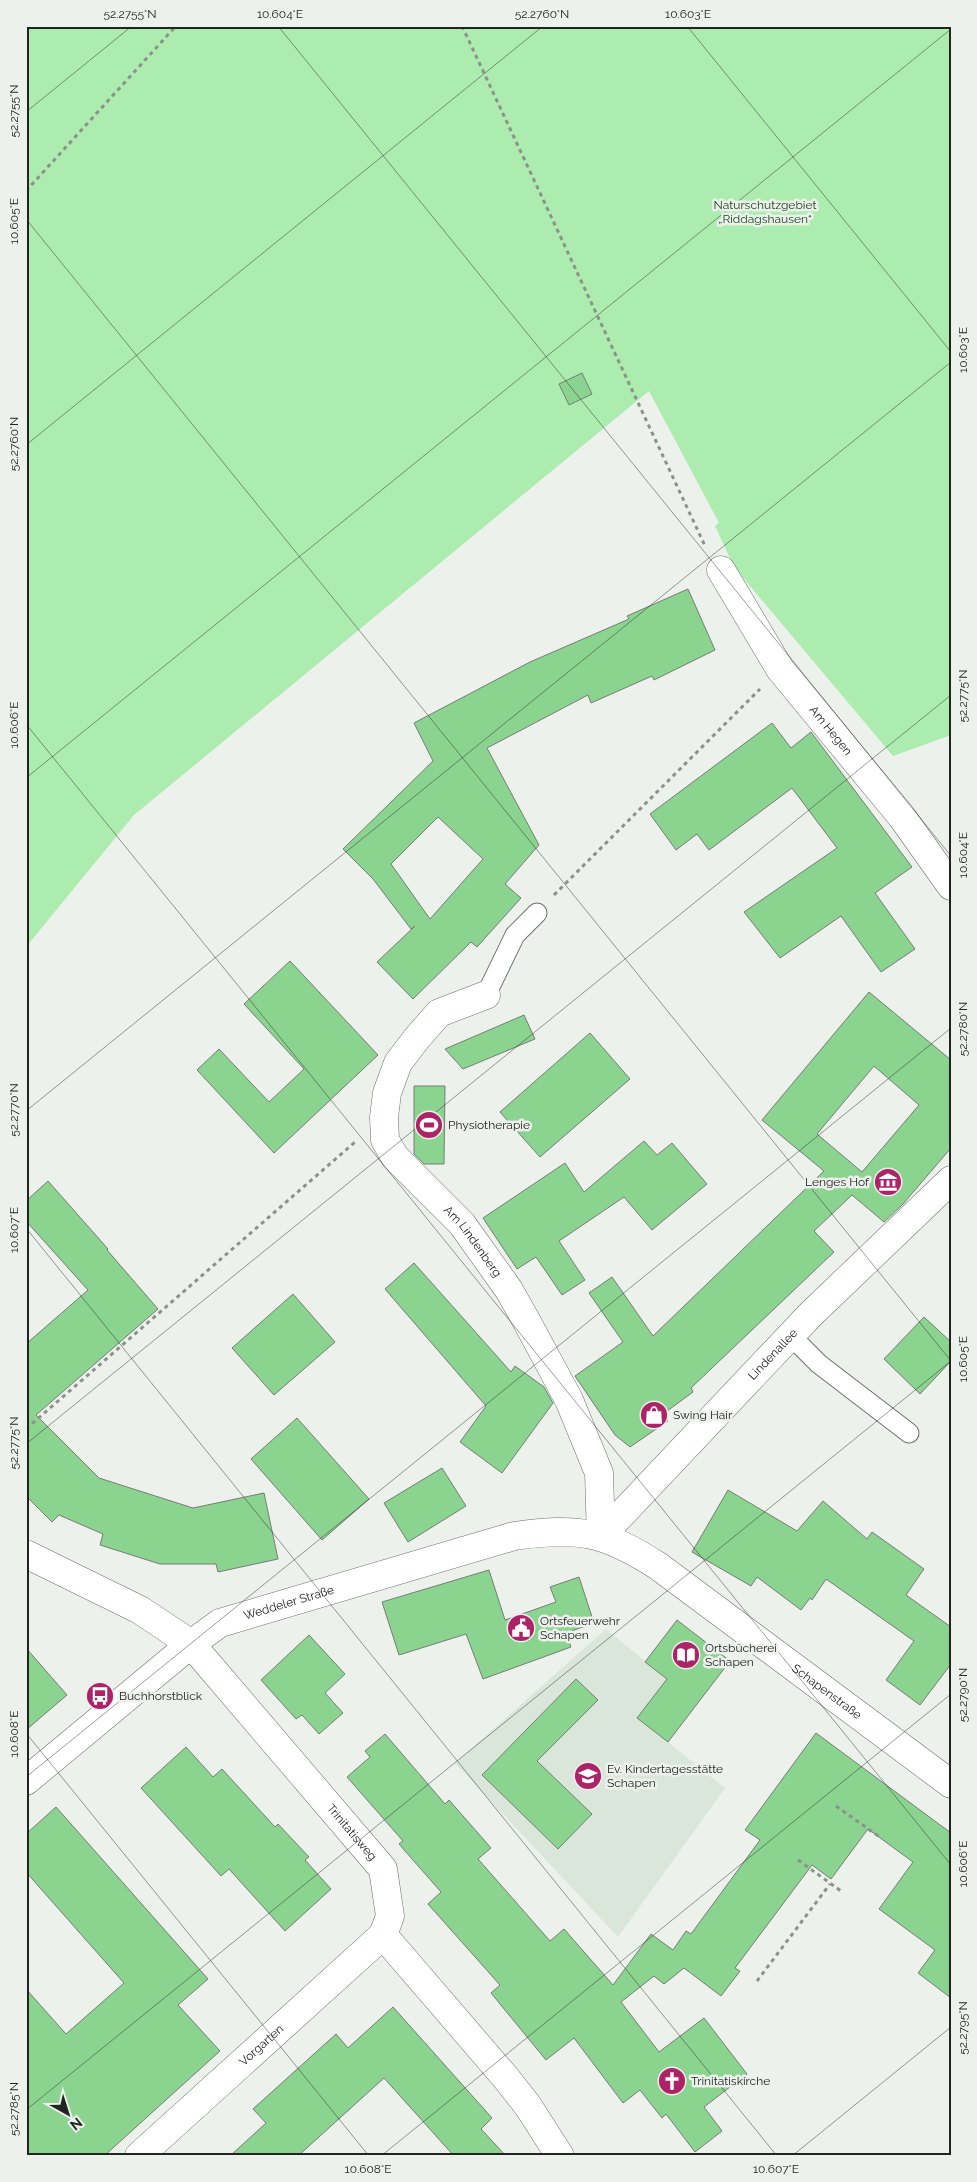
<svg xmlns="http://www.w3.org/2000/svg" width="977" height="2182" font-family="Raleway,sans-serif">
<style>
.built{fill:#dbe6db}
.green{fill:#acecaf}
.building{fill:#8ad48f;stroke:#777c77;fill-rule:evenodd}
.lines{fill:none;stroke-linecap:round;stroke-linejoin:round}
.service-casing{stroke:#6c706c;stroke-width:21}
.minor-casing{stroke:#6c706c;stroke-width:29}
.tertiary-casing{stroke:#6c706c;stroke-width:29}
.path{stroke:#8d918d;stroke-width:3;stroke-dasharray:4 4;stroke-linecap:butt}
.service{stroke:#fff;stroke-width:19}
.minor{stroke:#fff;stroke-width:28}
.tertiary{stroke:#fff;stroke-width:28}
.ticks{fill:none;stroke:#222422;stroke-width:1;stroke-opacity:0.45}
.labels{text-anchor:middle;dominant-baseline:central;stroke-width:5;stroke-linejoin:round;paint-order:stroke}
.park-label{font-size:12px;fill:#13471a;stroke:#ecf1ec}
.street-label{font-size:12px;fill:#222422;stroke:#ecf1ec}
.poi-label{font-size:12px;fill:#222422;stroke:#ecf1ec;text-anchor:start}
.neatline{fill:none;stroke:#222422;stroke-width:2}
.ticks-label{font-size:12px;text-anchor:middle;fill:#222422}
</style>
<rect width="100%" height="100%" fill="#ecf1ec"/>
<polygon class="built" points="606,1629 667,1679 638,1718 725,1788 618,1937 455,1763"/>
<polygon class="green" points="26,26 951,26 951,735 893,756 734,567 715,526 719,523 649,391 134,815 26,947"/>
<g class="building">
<polygon points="582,373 592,394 569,405 559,384"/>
<path d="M688 589 715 650 654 680 652 676 591 703 588 695 487 748 539 845 505 884 521 898 477 947 471 942 413 999 377 962 415 926 411 929 373 879 343 849 433 761 414 723 530 662 629 619 627 616ZM438 817 483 859 430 919 391 864Z"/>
<polygon points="772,723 791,748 811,732 912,867 875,893 915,949 881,972 841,916 780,958 744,912 837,848 792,788 709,850 697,834 676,850 650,814"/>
<polygon points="290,961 378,1055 274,1153 197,1070 219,1049 269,1102 304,1069 244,1004"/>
<path d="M869 992 951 1060V1148L903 1204 884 1222 852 1195 814 1231 834 1252 691 1388 693 1392 663 1414 668 1421 630 1447 615 1435 575 1376 623 1342 589 1293 612 1277 653 1336 824 1171 762 1120ZM874 1066 919 1105 862 1172 817 1134Z"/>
<polygon points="524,1015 535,1039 463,1069 445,1049"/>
<polygon points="590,1033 630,1079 540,1157 500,1112"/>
<polygon points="414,1086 445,1086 444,1164 424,1164 414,1154"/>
<polygon points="644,1141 657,1155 672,1143 707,1184 652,1230 624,1197 559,1241 585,1280 562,1295 536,1257 517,1269 483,1218 565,1163 584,1192"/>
<polygon points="48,1181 108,1249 107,1250 158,1309 36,1415 99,1478 193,1508 264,1493 278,1559 218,1572 216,1564 160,1564 100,1545 103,1534 59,1515 52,1522 26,1496 26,1344 88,1290 26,1221 26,1201"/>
<polygon points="414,1263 511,1372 515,1366 544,1387 553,1403 502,1473 460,1442 486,1406 385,1289"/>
<polygon points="293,1294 335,1342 274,1395 232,1348"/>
<polygon points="924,1317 951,1342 951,1361 920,1394 884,1359"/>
<polygon points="297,1418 369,1499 322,1540 251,1459"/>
<polygon points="442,1468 466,1506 408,1542 384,1503"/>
<polygon points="728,1490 797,1531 823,1501 867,1539 872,1532 924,1569 906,1595 951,1627 951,1664 920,1705 886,1680 914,1641 826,1579 812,1600 810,1598 801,1610 757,1577 751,1586 692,1552"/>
<polygon points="489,1570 505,1620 556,1602 550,1587 579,1577 594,1623 566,1633 571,1647 483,1679 466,1634 399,1655 382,1602"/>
<polygon points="677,1620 730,1661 668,1742 637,1718 667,1679 645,1662"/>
<polygon points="309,1635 345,1674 325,1693 343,1713 319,1734 302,1715 296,1719 261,1680"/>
<polygon points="26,1648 67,1695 26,1730"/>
<polygon points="576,1679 598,1700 537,1761 592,1814 558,1849 482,1775"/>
<polygon points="816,1733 951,1833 951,1998 918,1973 935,1950 879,1909 913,1862 868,1829 831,1879 812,1865 735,1968 740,1971 721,1996 684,1968 664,1984 654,1976 621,2002 659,2052 704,2018 747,2074 704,2107 722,2131 695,2152 666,2114 662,2118 640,2090 623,2103 574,2038 546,2060 491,1993 500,1985 428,1904 441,1892 399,1844 403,1841 347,1777 370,1757 365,1751 385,1734 445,1804 449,1800 491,1848 478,1859 550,1941 564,1929 613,1985 651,1934 673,1950 686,1931 691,1934 760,1840 745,1830"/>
<polygon points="186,1747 213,1777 222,1769 275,1827 278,1824 309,1857 305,1860 331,1889 285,1931 229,1869 221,1876 141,1788"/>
<polygon points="56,1807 208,1979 178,2005 220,2051 104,2156 26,2156 26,1989 66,2034 124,1983 26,1872 26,1834"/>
<polygon points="393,2007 492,2118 481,2129 506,2156 454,2156 384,2078 298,2156 230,2156 266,2123 253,2109 336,2034 348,2048"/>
</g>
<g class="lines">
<defs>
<g id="service">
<polyline points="486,995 515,935 537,913"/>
<polyline points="791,1336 819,1364 909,1433"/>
</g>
<g id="minor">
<path id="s1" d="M721 570 780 669 902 817 951 886"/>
<path id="s2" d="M486 995 439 1013 417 1038 398 1063 387 1093 384 1117 385 1140 395 1157 462 1224 509 1290 527 1322 569 1400 599 1473 601 1536"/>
<path id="s3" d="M601 1536 810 1315 951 1180"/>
<path id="s4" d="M26 1554 140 1610 191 1644 383 1869 390 1916 383 1935 506 2078 528 2106 560 2156"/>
<path id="s5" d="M139 2156 383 1935"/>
</g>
<g id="tertiary">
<path id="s6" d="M26 1781 191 1644 220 1623 514 1536C578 1527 604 1531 658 1566L951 1784"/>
</g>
</defs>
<use href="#service" class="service-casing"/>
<use href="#minor" class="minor-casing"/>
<use href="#tertiary" class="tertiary-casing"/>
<g class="path">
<polyline points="462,26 705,546"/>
<polyline points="26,191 176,26"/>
<polyline points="554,895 760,689"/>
<polyline points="26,1429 355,1142"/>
<polyline points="836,1806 881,1838"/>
<polyline points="798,1860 841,1891"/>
<polyline points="757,1981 830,1884"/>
</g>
<use href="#service" class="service"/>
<use href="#minor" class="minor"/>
<use href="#tertiary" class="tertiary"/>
</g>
<path class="ticks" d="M278 26 951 856M687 26 951 352M26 112 132 26M26 219 951 1361M26 445 543 26M26 724 951 1865M26 778 951 29M26 1111 951 362M26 1228 777 2156M26 1444 951 695M26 1733 369 2156M26 1777 951 1028M26 2110 951 1361M381 2156 951 1694M792 2156 951 2027"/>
<defs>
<symbol id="stadium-disc" viewBox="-11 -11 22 22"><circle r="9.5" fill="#ac2368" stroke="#ecf1ec"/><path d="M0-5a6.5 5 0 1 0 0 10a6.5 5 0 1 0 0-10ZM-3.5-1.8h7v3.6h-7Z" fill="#fff"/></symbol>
<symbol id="museum-disc" viewBox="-11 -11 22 22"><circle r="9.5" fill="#ac2368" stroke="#ecf1ec"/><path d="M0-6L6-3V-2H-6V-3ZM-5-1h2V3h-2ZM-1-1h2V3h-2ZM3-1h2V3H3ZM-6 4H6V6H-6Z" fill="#fff"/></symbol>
<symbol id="shop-disc" viewBox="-11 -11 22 22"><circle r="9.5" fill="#ac2368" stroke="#ecf1ec"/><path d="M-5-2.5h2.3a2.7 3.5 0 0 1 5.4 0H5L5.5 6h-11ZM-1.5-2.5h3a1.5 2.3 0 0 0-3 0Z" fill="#fff"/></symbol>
<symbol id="civic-disc" viewBox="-11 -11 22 22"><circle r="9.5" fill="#ac2368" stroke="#ecf1ec"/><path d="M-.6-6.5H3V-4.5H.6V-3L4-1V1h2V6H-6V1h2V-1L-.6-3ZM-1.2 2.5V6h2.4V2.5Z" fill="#fff"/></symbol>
<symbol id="library-disc" viewBox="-11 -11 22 22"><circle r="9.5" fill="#ac2368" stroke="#ecf1ec"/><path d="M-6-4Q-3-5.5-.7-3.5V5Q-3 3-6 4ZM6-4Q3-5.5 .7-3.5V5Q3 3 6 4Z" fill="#fff"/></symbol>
<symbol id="bus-disc" viewBox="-11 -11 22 22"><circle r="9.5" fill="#ac2368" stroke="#ecf1ec"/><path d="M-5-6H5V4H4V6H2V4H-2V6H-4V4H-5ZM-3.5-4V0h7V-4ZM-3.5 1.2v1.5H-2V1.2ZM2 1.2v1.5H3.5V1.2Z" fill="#fff"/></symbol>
<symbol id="school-disc" viewBox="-11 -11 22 22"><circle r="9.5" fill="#ac2368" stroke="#ecf1ec"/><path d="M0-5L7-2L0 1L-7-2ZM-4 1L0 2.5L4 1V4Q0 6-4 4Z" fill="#fff"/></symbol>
<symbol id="church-disc" viewBox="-11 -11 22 22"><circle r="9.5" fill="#ac2368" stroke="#ecf1ec"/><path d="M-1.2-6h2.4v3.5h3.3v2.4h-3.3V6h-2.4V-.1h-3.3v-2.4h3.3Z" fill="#fff"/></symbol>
</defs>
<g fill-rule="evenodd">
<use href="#stadium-disc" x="413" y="1109" width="32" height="32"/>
<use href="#museum-disc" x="872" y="1166" width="32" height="32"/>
<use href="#shop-disc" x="638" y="1399" width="32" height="32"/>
<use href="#civic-disc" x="505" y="1612" width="32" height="32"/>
<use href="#library-disc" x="670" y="1639" width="32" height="32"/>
<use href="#bus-disc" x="84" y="1680" width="32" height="32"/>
<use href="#school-disc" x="572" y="1760" width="32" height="32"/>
<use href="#church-disc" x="656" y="2065" width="32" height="32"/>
</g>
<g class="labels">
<g class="park-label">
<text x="765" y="205">Naturschutzgebiet<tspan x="765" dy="14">„Riddagshausen“</tspan></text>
</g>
<g class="street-label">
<text stroke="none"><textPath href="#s1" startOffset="195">Am Hegen</textPath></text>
<text stroke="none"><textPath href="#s2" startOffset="329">Am Lindenberg</textPath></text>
<text stroke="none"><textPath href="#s3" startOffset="250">Lindenallee</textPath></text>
<text stroke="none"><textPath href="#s6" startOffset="322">Weddeler Straße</textPath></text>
<text stroke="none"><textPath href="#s6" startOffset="919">Schapenstraße</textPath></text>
<text stroke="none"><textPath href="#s4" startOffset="436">Trinitatisweg</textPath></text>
<text stroke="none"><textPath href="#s5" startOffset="165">Vorgarten</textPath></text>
</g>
<g class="poi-label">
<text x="448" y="1125">Physiotherapie</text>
<text x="869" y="1182" text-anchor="end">Lenges Hof</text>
<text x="673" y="1415">Swing Hair</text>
<text x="540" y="1621">Ortsfeuerwehr<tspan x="540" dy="14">Schapen</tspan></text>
<text x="705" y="1648">Ortsbücherei<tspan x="705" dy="14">Schapen</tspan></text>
<text x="119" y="1696">Buchhorstblick</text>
<text x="607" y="1769">Ev. Kindertagesstätte<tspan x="607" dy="14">Schapen</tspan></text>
<text x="691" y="2081">Trinitatiskirche</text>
</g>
</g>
<rect width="977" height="2182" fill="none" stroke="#ecf1ec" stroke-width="55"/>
<g transform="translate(68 2114) rotate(141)" stroke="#ecf1ec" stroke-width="4" paint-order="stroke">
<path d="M0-4L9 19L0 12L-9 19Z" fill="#222422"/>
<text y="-8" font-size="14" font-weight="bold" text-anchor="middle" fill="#222422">N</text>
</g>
<rect x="28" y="28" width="922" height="2126" class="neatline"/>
<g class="ticks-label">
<text x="130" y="18">52.2755°N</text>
<text x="280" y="18">10.604°E</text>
<text x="542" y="18">52.2760°N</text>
<text x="688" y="18">10.603°E</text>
<text transform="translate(14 111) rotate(-90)" y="4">52.2755°N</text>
<text transform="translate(14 221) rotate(-90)" y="4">10.605°E</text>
<text transform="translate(963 350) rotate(-90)" y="4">10.603°E</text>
<text transform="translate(14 444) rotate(-90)" y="4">52.2760°N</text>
<text transform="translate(963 696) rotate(-90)" y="4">52.2775°N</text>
<text transform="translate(14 725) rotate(-90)" y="4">10.606°E</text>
<text transform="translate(963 855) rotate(-90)" y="4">10.604°E</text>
<text transform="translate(963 1029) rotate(-90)" y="4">52.2780°N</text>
<text transform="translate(14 1110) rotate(-90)" y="4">52.2770°N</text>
<text transform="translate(14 1230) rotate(-90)" y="4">10.607°E</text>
<text transform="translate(963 1359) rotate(-90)" y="4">10.605°E</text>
<text transform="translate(14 1443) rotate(-90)" y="4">52.2775°N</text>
<text transform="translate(963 1695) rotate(-90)" y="4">52.2790°N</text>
<text transform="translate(14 1734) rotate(-90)" y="4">10.608°E</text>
<text transform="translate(963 1864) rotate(-90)" y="4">10.606°E</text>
<text transform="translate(963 2028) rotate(-90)" y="4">52.2795°N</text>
<text transform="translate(14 2109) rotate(-90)" y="4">52.2785°N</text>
<text x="368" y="2173">10.608°E</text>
<text x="776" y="2173">10.607°E</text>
</g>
</svg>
